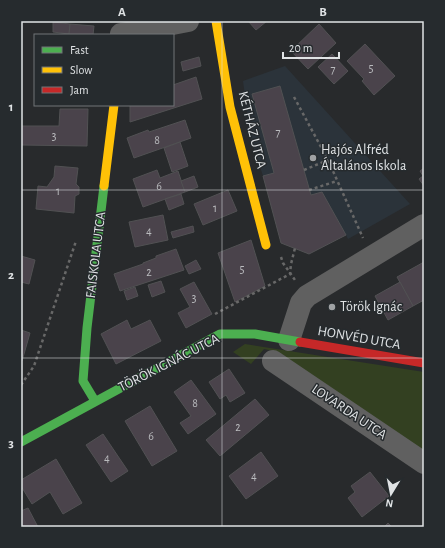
<svg xmlns="http://www.w3.org/2000/svg" width="445" height="548" font-family="'Alegreya Sans',sans-serif">
<style>
.built{fill:#2b333a}
.green{fill:#334021}
.building{fill:#4a434b;stroke:#515153}
.lines{fill:none;stroke-linecap:round;stroke-linejoin:round}
.path{stroke:#686868;stroke-width:2.5;stroke-dasharray:3 3;stroke-linecap:butt}
.street{stroke:#606060;stroke-width:22}
.fast{stroke:#4caf50;stroke-width:9}
.slow{stroke:#ffc107;stroke-width:9}
.jam{stroke:#c62828;stroke-width:9}
.grid{fill:none;stroke:#e0e3e5;stroke-width:1;stroke-opacity:0.55}
.poi-dot{fill:#a0a2a4;stroke:#262b2e;stroke-width:1.5}
.labels{text-anchor:middle;dominant-baseline:central;stroke-width:3;stroke-linejoin:round;paint-order:stroke}
.number-label{font-size:12px;fill:#babbbe}
.street-label{font-size:14px;fill:#e0e3e5;stroke:#262b2e}
.poi-label{font-size:14px;fill:#e0e3e5;stroke:#262b2e;text-anchor:start}
.neatline{fill:none;stroke:#e0e3e5;stroke-width:1.5}
.grid-label{font-size:13px;text-anchor:middle;font-weight:bold;fill:#e0e3e5}
</style>
<rect width="100%" height="100%" fill="#282a2c"/>
<polygon class="built" points="285,66 410,204 348,239 346,235 309,254 281,243 263,176 251,139 243,81"/>
<polygon class="green" points="245,344 424,372 424,451 278,352 264,349 251,364 233,352"/>
<g class="building">
<polygon points="248,21 267,21 256,30"/>
<polygon points="53,22 70,24 69,34 53,32"/>
<polygon points="70,24 94,26 93,35 69,35"/>
<polygon points="319,24 336,43 308,69 291,51"/>
<polygon points="365,44 395,76 374,95 362,81 364,79 347,61"/>
<polygon points="332,54 348,71 334,84 318,67"/>
<polygon points="199,57 201,66 183,71 181,62"/>
<polygon points="196,77 202,99 130,122 130,105 173,105 173,85"/>
<polygon points="280,86 311,195 322,192 346,235 309,254 281,243 263,176 274,173 252,94"/>
<polygon points="60,109 88,109 87,146 21,145 21,126 59,126"/>
<polygon points="185,120 191,138 134,158 127,138 148,130 149,132"/>
<polygon points="180,142 188,166 172,172 164,148"/>
<polygon points="55,166 78,168 76,184 79,187 79,194 75,196 74,213 36,209 38,186 47,187 54,177"/>
<polygon points="424,168 424,186 419,179 423,176 420,171"/>
<polygon points="157,170 160,178 178,171 185,192 143,207 133,179"/>
<polygon points="194,176 198,187 185,192 181,181"/>
<polygon points="228,190 237,211 203,225 194,204"/>
<polygon points="181,194 184,204 169,210 165,199"/>
<polygon points="163,215 168,240 135,247 129,222"/>
<polygon points="193,226 194,232 173,238 171,232"/>
<polygon points="251,240 265,286 235,302 218,253"/>
<polygon points="176,249 184,270 120,291 114,274 143,264 143,263 156,258 156,256"/>
<polygon points="21,256 35,260 29,284 21,282"/>
<polygon points="196,260 201,269 189,274 185,266"/>
<polygon points="424,262 424,300 413,306 397,277"/>
<polygon points="161,281 165,292 152,297 148,285"/>
<polygon points="194,282 212,314 186,328 178,313 190,307 180,289"/>
<polygon points="400,282 413,306 388,320 375,296"/>
<polygon points="135,287 138,296 127,300 124,291"/>
<polygon points="127,320 131,329 150,320 161,341 116,364 101,334"/>
<polygon points="21,330 30,333 22,361 21,361"/>
<polygon points="229,369 245,393 230,402 226,395 220,399 209,382"/>
<polygon points="191,380 216,414 188,434 180,423 191,416 174,392"/>
<polygon points="255,399 269,415 220,456 206,440"/>
<polygon points="150,406 177,451 152,466 125,421"/>
<polygon points="103,434 128,471 111,482 86,445"/>
<polygon points="261,452 278,476 246,499 229,476"/>
<polygon points="56,459 82,503 63,514 50,492 32,504 21,486 21,480"/>
<polygon points="370,472 389,496 362,517 348,498 355,492 351,486"/>
<polygon points="28,508 38,527 21,527 21,511"/>
<polygon points="388,523 392,527 384,527"/>
</g>
<g class="lines">
<g class="path">
<polyline points="294,97 328,160 363,238"/>
<polyline points="304,170 328,160"/>
<polyline points="309,190 337,181"/>
<polyline points="281,257 283,263 295,280"/>
<polyline points="215,314 290,274 291,264 295,248"/>
<polyline points="21,385 34,366 76,241"/>
</g>
<g class="street">
<polyline points="121,34 188,21"/>
<polyline points="289,340 301,303 307,296 424,225"/>
<polyline points="273,361 424,463"/>
</g>
<g class="fast">
<polyline points="95,401 83,381 87,328 104,186"/>
<polyline points="21,442 220,334 255,334 300,342"/>
</g>
<g class="slow">
<polyline points="216,21 230,107 266,245"/>
<polyline points="104,186 114,105"/>
</g>
<polyline class="jam" points="300,342 424,363"/>
</g>
<path class="grid" d="M222 21V527M21 190H424M21 358H424"/>
<g class="poi-dot">
<circle cx="313" cy="158" r="4"/>
<circle cx="332" cy="307" r="4"/>
</g>
<g class="labels">
<g class="number-label">
<text x="371" y="68">5</text>
<text x="333" y="69">7</text>
<text x="278" y="132">7</text>
<text x="54" y="136">3</text>
<text x="157" y="140">8</text>
<text x="159" y="186">6</text>
<text x="58" y="191">1</text>
<text x="215" y="208">1</text>
<text x="149" y="231">4</text>
<text x="242" y="269">5</text>
<text x="149" y="272">2</text>
<text x="194" y="298">3</text>
<text x="195" y="403">8</text>
<text x="238" y="427">2</text>
<text x="151" y="436">6</text>
<text x="107" y="458">4</text>
<text x="254" y="476">4</text>
</g>
<g class="street-label">
<text transform="translate(252 130) rotate(76)">KÉTHÁZ UTCA</text>
<text transform="translate(96 255) rotate(-83)">FAISKOLA UTCA</text>
<text transform="translate(359 338) rotate(10)">HONVÉD UTCA</text>
<text transform="translate(169 363) rotate(-27)">TÖRÖK IGNÁC UTCA</text>
<text transform="translate(349 412) rotate(34)">LOVARDA UTCA</text>
</g>
<g class="poi-label">
<text x="321" y="150">Hajós Alfréd<tspan x="321" dy="16">Általános Iskola</tspan></text>
<text x="340" y="307">Török Ignác</text>
</g>
</g>
<rect width="445" height="548" fill="none" stroke="#262b2e" stroke-width="44"/>
<rect x="34" y="34" width="140" height="72" fill="#262b2e" stroke="#707577"/>
<rect x="42" y="47" width="20" height="6" fill="#4caf50" stroke="#707577"/>
<text x="70" y="54" font-size="12" fill="#e0e3e5">Fast</text>
<rect x="42" y="67" width="20" height="6" fill="#ffc107" stroke="#707577"/>
<text x="70" y="74" font-size="12" fill="#e0e3e5">Slow</text>
<rect x="42" y="87" width="20" height="6" fill="#c62828" stroke="#707577"/>
<text x="70" y="94" font-size="12" fill="#e0e3e5">Jam</text>
<g transform="translate(391 494) rotate(190)" stroke="#262b2e" stroke-width="3" paint-order="stroke">
<path d="M0-3L7 15L0 10L-7 15Z" fill="#e0e3e5"/>
<text y="-6" font-size="11" font-weight="bold" text-anchor="middle" fill="#e0e3e5">N</text>
</g>
<path d="M283 52v6h56v-6" fill="none" stroke="#e0e3e5" stroke-width="2"/>
<text x="289" y="52" font-size="12" fill="#e0e3e5" stroke="#262b2e" stroke-width="3" paint-order="stroke">20 m</text>
<rect x="22" y="22" width="401" height="504" class="neatline"/>
<g class="grid-label">
<text x="122" y="16">A</text>
<text x="323" y="16">B</text>
<text x="11" y="111">1</text>
<text x="11" y="279">2</text>
<text x="11" y="447">3</text>
</g>
</svg>
